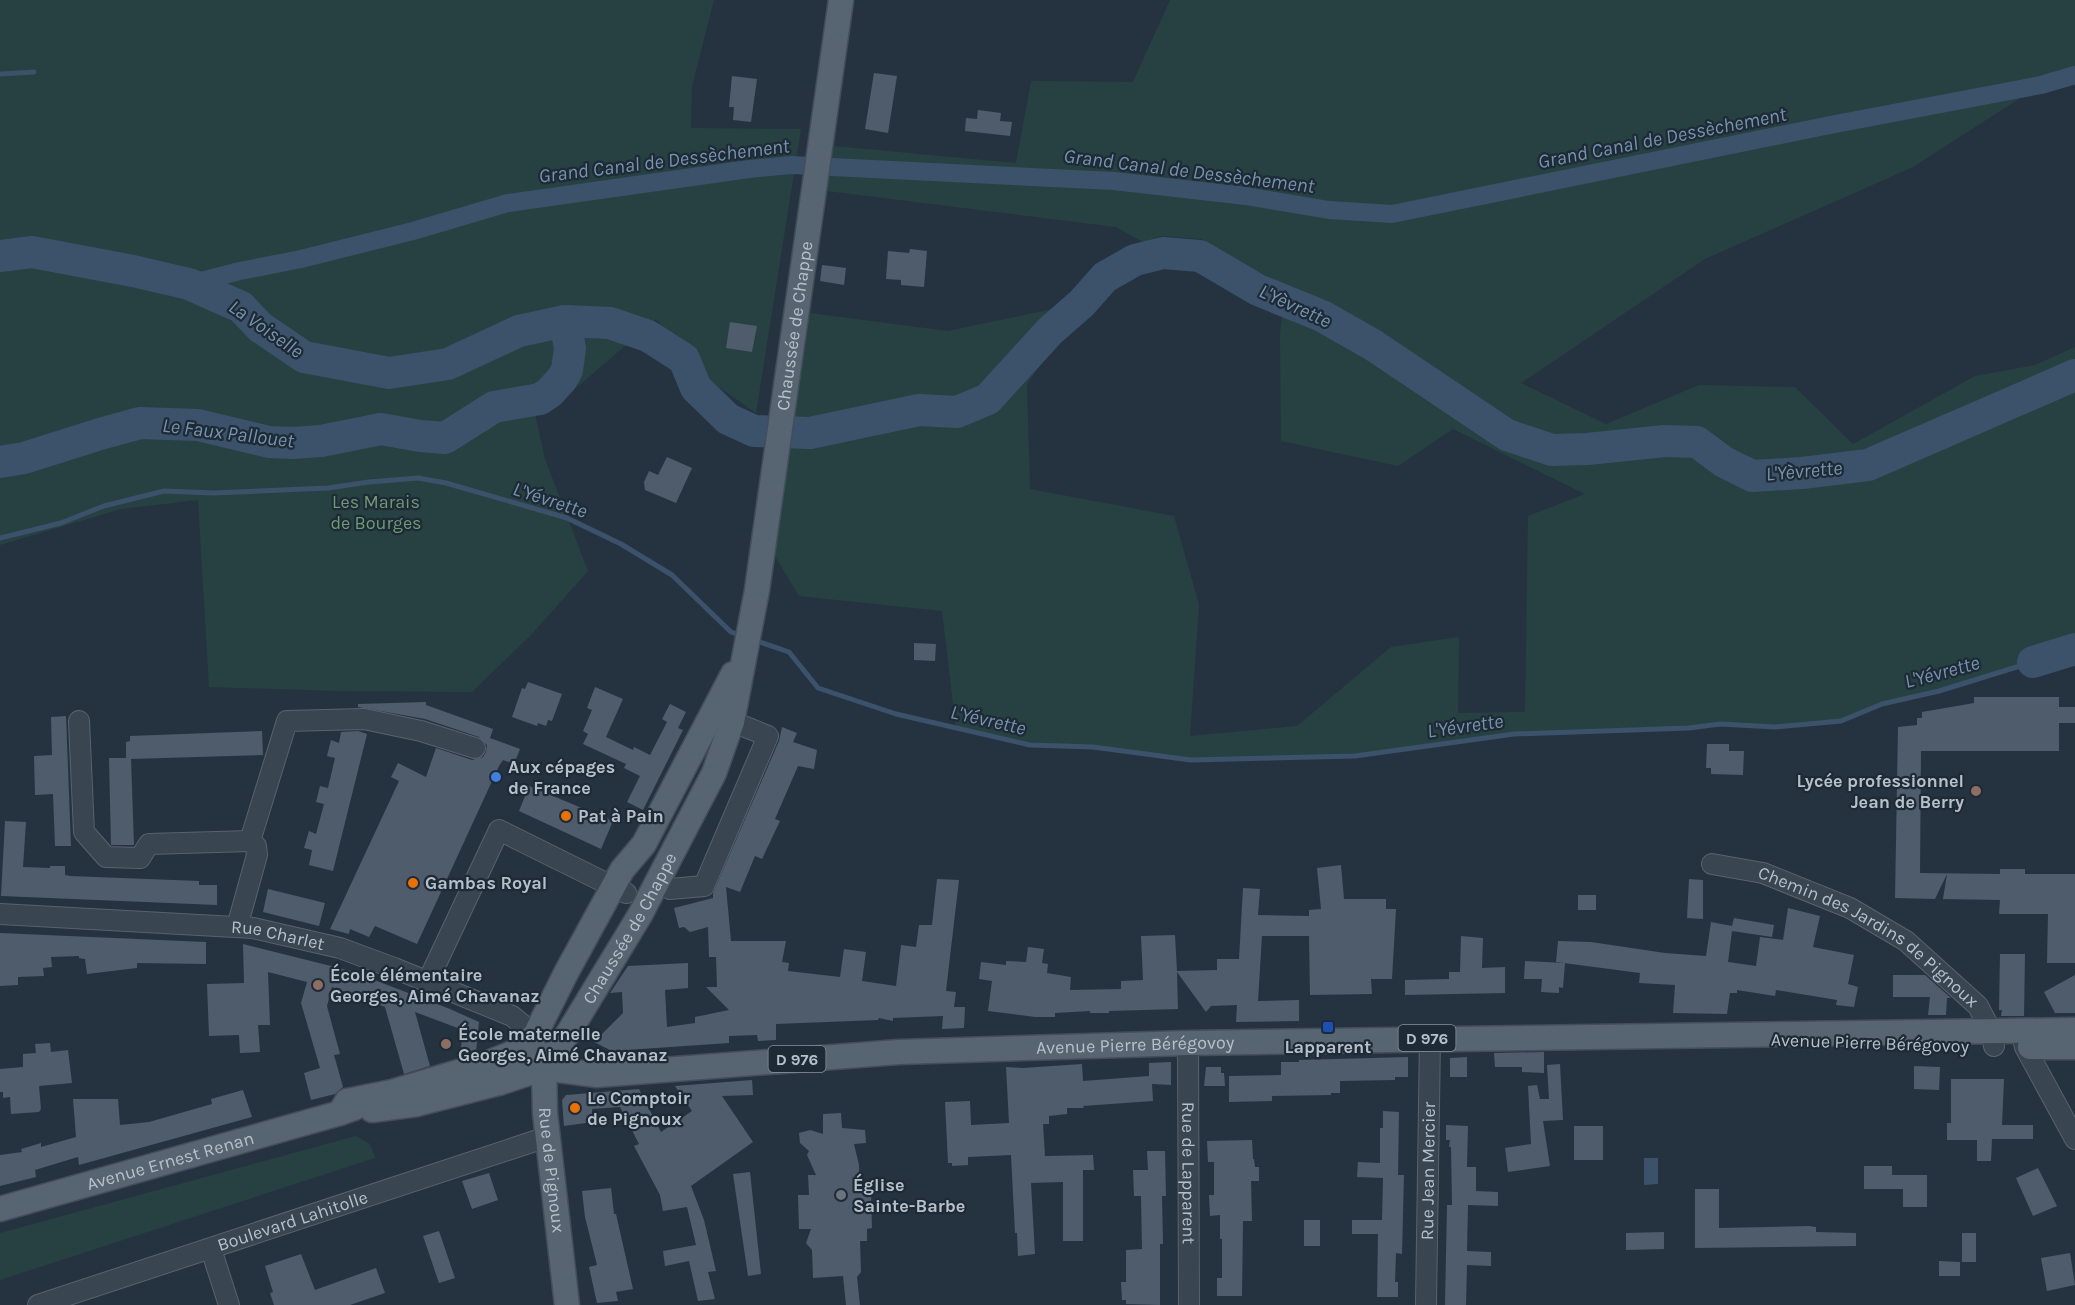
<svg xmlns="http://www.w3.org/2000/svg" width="2075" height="1305" font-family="Karla,sans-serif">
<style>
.green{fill:#274142}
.water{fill:#3b526a}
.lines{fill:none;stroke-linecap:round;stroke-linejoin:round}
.stream{stroke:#3b526a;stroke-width:5}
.canal{stroke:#3b526a;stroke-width:18}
.river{stroke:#3b526a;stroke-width:32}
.building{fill:#4e5c6c}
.minor-casing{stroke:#57636e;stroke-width:22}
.major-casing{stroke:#434e5a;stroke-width:27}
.minor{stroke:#394551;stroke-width:20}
.major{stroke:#576471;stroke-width:24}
.shop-dot{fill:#3f7fe0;stroke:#1e2a36;stroke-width:2}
.education-dot{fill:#8d6e63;stroke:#1e2a36;stroke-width:2}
.food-dot{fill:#e8710a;stroke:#1e2a36;stroke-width:2}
.transit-dot{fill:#1a4fb4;stroke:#1e2a36;stroke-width:2}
.worship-dot{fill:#6b7280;stroke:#1e2a36;stroke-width:2}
.labels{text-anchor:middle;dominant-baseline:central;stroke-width:4.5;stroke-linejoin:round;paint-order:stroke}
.shield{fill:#1e2a36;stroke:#88939e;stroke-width:1.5}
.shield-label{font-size:16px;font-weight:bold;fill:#b6c0cb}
.street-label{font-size:18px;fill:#b6c0cb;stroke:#1e2a36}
.park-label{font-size:18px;fill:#6d9c74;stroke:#1e2a36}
.poi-label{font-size:18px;font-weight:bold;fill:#b6c0cb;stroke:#1e2a36;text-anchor:start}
.water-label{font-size:20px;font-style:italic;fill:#7693ae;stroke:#1e2a36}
</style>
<rect width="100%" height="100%" fill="#253341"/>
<g class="green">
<polygon points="0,0 714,0 692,86 691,128 801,129 756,413 713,383 656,319 582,383 535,414 545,459 588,571 531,635 472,692 340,691 209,687 198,500 121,509 0,545"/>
<polygon points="1170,0 2075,0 2075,80 2036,88 1913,167 1705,259 1521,383 1606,424 1699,385 1795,387 1853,444 1975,376 2035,365 2075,347 2075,649 1939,691 1882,704 1841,721 1775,727 1720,724 1689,728 1514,734 1355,756 1191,760 1093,747 1030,745 956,729 942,611 799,596 775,556 810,313 948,331 1082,303 1027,384 1030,489 1174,516 1199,605 1190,736 1297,726 1391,647 1459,637 1458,713 1525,712 1528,516 1585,494 1453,429 1398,466 1281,441 1280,334 1285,287 1201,239 1161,236 1143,242 1116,227 827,191 834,146 1016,163 1031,81 1133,82"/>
<polygon points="356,1136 370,1144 375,1158 0,1280 0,1233"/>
</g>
<polygon class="water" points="1644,1158 1658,1158 1658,1184 1644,1185"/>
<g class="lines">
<g class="stream">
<polyline points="0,74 34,72"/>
<polyline points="0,538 61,523 104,506 164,491 213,493 328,488 369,482 418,478 446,483 567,518 621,544 672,575 731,632 742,636"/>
<polyline points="754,640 789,652 818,688 896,714 1030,745 1093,747 1191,760 1355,756 1514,734 1689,728 1720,724 1775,727 1841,721 1882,704 1939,691 2033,662"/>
</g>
<polyline class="canal" points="189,284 240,271 301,259 413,231 508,203 749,169 791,165 1114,181 1246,196 1329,210 1392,214 1830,125 2041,85 2075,75"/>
<g class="river">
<polyline points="0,256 32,252 133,271 189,284 241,307 260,327 304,357 389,373 448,364 519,331 565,321 610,323 648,336 684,359 696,388 728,419 754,431 810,433 919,410 957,412 988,399 1050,331 1082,303 1105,277 1135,260 1163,253 1200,256 1258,290 1322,316 1373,345 1507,435 1552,450 1587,449 1665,441 1697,442 1724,462 1752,476 1802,473 1868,465 2075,375"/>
<polyline points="0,462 24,458 100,434 140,423 198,425 269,442 293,443 321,441 381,429 420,436 445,438 494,407 540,399 549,393 562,379 567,370 570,348 565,321"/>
<polyline points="2033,662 2075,649"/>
</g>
</g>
<g class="building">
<polygon points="874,73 897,76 888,133 865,129"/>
<polygon points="732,76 757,79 751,122 733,120 734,107 729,107"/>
<polygon points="978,110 1001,113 1000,121 1012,122 1010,136 965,131 966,118 977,119"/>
<polygon points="910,249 927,251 924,287 901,285 901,280 886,279 888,251 909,253"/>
<polygon points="822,265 846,268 844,285 820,281"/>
<polygon points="730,322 757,326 752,352 726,348"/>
<polygon points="667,457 692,468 676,503 645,490 644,482 649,471 658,475"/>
<polygon points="914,643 936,644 935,661 914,660"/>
<polygon points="528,682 562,694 552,721 548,720 546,726 538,723 537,726 512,717 522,688 525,689"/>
<polygon points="595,687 623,699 606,737 633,750 634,747 650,755 667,722 662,719 670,704 686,712 678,728 683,730 643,810 627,802 640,776 624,768 626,764 583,744 588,734 583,731 592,710 587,708"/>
<polygon points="1974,697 2059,697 2059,707 2075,707 2075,723 2059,723 2059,751 1921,751 1920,873 2000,874 2000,869 2025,869 2025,874 2075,874 2075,963 2047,963 2048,914 1999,914 2000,900 1943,899 1947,874 1935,899 1895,898 1898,727 1917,725 1917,718 1922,718 1922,712 1974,703"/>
<polygon points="426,702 426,705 493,729 490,738 520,749 514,764 503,760 499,766 417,944 375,926 369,937 350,929 349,934 330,929 399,781 391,777 398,763 426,777 436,748 472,760 483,757 486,752 487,745 479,737 425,719 358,707 358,704"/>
<polygon points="66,716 71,846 55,846 53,794 35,795 34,756 52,755 51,717"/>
<polygon points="782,727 797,733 793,742 817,750 814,769 798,766 775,819 780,821 762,859 755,856 740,892 726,887 731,941 786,941 782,962 789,963 788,971 840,977 844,949 866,952 862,981 896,986 901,945 916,947 919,925 932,925 937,879 959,880 946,991 956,992 954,1007 965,1007 964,1028 942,1029 943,1016 893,1018 893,1021 879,1018 878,1020 776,1024 776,1040 758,1041 757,1035 729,1036 729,1043 612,1051 594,1042 623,1013 622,992 610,993 628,966 688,963 688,988 665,990 667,1027 695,1023 695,1017 729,1010 706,987 717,987 716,957 709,957 708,927 690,932 684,927 679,928 674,908 713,898 713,893 779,741"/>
<polygon points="262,731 263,755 131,759 134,845 111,845 109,758 126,758 126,742 130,741 130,736"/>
<polygon points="358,731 367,734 333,871 309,865 312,850 304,848 309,831 316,834 324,804 316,802 320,786 328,788 335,758 327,756 331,740 339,743 341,732"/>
<polygon points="1707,744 1729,744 1729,751 1744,751 1743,775 1711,774 1711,768 1706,768"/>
<polygon points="529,786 613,821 601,849 519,811"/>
<polygon points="5,821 26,822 23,867 50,868 50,866 65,866 65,875 70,876 199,881 199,885 217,885 217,905 1,896"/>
<polygon points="1341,865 1344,899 1386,899 1386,909 1396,909 1392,979 1371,979 1372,994 1310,995 1309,936 1262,936 1258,1001 1299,1000 1299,1021 1236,1022 1237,1005 1211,1006 1206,1012 1177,972 1178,1009 1109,1011 1109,1013 1090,1013 1090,1011 1055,1013 1055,1017 1035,1017 988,1011 992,981 979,979 981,962 1006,965 1006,961 1026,962 1028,947 1044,949 1042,963 1048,964 1047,973 1071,977 1070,990 1121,989 1121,981 1143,980 1141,936 1175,935 1177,971 1217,970 1217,959 1239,959 1243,888 1260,889 1258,915 1309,916 1309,910 1321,909 1317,868"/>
<polygon points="1689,879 1703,880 1703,919 1687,918"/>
<polygon points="268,889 325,903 319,926 263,912"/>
<rect x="1578" y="895" width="18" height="15"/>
<polygon points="1788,908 1820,916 1813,947 1854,955 1848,984 1858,987 1854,1007 1836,1005 1837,1000 1776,990 1775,996 1737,990 1737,993 1730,993 1727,1014 1673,1013 1675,985 1639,983 1640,973 1556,962 1558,941 1591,942 1665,953 1706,956 1711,922 1732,926 1734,918 1774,925 1772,937 1732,931 1728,962 1756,966 1760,937 1783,940"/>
<polygon points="0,933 206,942 206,964 137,963 137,968 87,974 85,959 79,958 79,956 51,957 52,967 43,968 44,976 18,977 18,985 0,986"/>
<polygon points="1461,936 1483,938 1482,968 1505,967 1505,993 1405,995 1405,980 1449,979 1449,972 1460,972"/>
<polygon points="243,944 351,971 450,1009 479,1022 476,1052 460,1057 463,1030 415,1012 430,1066 404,1074 385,1007 332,987 327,1006 340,1054 334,1055 343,1087 335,1094 311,1100 304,1073 320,1068 301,1003 307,982 268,972 270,1025 258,1025 260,1052 240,1053 239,1035 209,1036 207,984 244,983"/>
<polygon points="2000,954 2025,954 2024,1016 2001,1016 2002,1010 1999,1010"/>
<polygon points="1525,961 1565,963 1563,988 1559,987 1559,993 1541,992 1542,979 1524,979"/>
<polygon points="1893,975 1925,975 1951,998 1947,998 1946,1015 1928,1015 1930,997 1893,997"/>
<polygon points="2075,975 2075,1013 2055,1013 2044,992"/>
<polygon points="50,1043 51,1052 68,1050 72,1083 39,1086 41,1109 39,1112 11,1114 10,1097 3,1098 3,1092 0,1092 0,1069 23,1067 23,1054 36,1053 35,1044"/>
<polygon points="1544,1052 1544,1073 1522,1072 1522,1067 1495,1067 1494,1053"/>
<polygon points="1408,1057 1408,1077 1395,1077 1395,1080 1340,1081 1340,1093 1331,1093 1331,1095 1272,1096 1272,1101 1229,1102 1229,1076 1281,1075 1281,1062 1299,1062 1299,1060"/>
<polygon points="1467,1057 1467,1077 1450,1077 1450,1058"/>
<polygon points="1171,1062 1171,1085 1152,1084 1153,1101 1083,1106 1084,1108 1067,1108 1067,1114 1049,1116 1049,1124 1043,1124 1045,1156 1093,1155 1094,1170 1083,1170 1083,1241 1063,1241 1063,1182 1031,1183 1035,1254 1018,1256 1017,1233 1015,1233 1011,1155 968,1157 968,1165 952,1166 952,1163 948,1163 945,1102 970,1101 971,1125 1009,1123 1006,1067 1023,1068 1082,1064 1083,1081 1149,1076 1149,1063"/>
<polygon points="1560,1064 1563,1120 1543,1121 1550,1166 1508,1172 1505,1148 1531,1144 1528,1086 1537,1085 1540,1099 1549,1099 1547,1065"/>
<polygon points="1914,1066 1940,1067 1939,1090 1914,1089"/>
<polygon points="1206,1067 1221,1067 1221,1073 1224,1073 1225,1086 1204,1086"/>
<polygon points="1951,1079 2004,1079 2002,1125 2033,1125 2033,1139 1992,1139 1991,1161 1977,1161 1977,1140 1947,1140 1947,1123 1951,1123"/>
<polygon points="752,1080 753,1095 722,1096 753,1142 691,1186 704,1220 716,1271 708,1272 715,1299 698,1301 689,1261 665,1266 663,1251 696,1245 687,1207 663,1211 660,1195 634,1146 639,1144 620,1107 592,1109 593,1122 564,1126 562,1100 566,1095 639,1089 661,1132 692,1111 675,1086"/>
<polygon points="243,1090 252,1117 79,1165 78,1157 35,1170 36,1177 0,1186 0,1155 22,1152 21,1149 41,1143 41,1147 76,1137 73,1099 118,1099 120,1125 149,1122 212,1104 211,1099"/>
<polygon points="1383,1111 1399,1112 1398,1175 1404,1175 1402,1254 1396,1253 1395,1282 1398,1282 1398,1297 1377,1297 1378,1234 1352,1234 1352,1220 1382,1220 1383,1178 1357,1177 1358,1162 1380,1163 1380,1128 1383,1128"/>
<polygon points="841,1113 842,1128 865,1130 866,1143 854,1144 859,1165 860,1193 871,1192 872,1228 867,1229 867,1241 860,1241 861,1272 857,1277 860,1305 846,1305 843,1276 813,1278 812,1250 806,1243 811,1229 799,1229 798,1195 809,1195 808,1175 816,1175 807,1155 809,1151 800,1143 799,1133 810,1130 823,1134 823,1114"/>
<polygon points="1446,1125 1468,1126 1467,1167 1476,1167 1476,1191 1498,1192 1498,1206 1468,1205 1467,1251 1491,1252 1491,1266 1467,1265 1466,1305 1445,1305 1447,1205 1452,1205 1451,1147 1449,1147 1450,1140 1446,1140"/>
<rect x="1574" y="1126" width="29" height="34"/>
<polygon points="1252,1140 1253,1159 1254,1159 1255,1167 1259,1167 1259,1181 1251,1181 1252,1221 1243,1221 1242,1296 1217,1296 1217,1278 1222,1278 1222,1239 1220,1239 1220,1215 1210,1216 1209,1195 1214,1195 1214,1162 1208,1162 1207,1141"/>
<polygon points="1147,1151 1165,1151 1166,1196 1162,1196 1163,1244 1160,1244 1160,1305 1126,1304 1126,1300 1122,1300 1121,1282 1126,1282 1126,1250 1142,1249 1141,1196 1134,1196 1133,1170 1148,1170"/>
<polygon points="1864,1166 1892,1166 1892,1175 1927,1175 1927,1207 1903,1207 1903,1189 1864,1189"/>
<polygon points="2038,1168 2057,1206 2033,1216 2016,1178"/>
<polygon points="750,1172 761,1274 748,1276 733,1174"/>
<polygon points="489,1173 498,1200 472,1209 462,1181"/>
<polygon points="611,1188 614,1214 616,1214 633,1289 616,1292 618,1301 597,1303 589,1267 597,1265 585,1217 582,1191"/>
<polygon points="1695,1189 1719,1189 1719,1228 1809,1226 1816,1227 1816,1232 1856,1233 1856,1246 1695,1248"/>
<rect x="1304" y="1220" width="16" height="26"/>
<polygon points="439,1231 455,1278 439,1283 423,1236"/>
<polygon points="1664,1232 1664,1249 1626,1250 1626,1233"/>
<rect x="1962" y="1233" width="14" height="29"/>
<polygon points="2070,1253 2075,1285 2047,1291 2041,1258"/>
<polygon points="301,1254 315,1290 376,1268 385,1293 350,1305 274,1305 270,1293 273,1292 265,1266"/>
<polygon points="1939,1261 1960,1262 1960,1276 1939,1276"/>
</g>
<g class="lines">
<defs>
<g id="minor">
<polyline points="79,721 84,832 106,857 140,858 149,844 250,841"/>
<path id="s1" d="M1712 864 1763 873 1850 908 1906 941 1978 1006 1991 1031 1994 1046"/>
<polyline points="658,882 670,889 704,886 768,736 721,717"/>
<path id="s2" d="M0 914 253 928 340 948 394 968 512 1016 535 1035"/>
<polyline points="237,927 257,855 256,846 250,841 287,721 364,719 421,731 475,748"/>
<polyline points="428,981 499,830 626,893"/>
<polyline points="2022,1035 2025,1047 2075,1139"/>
<path id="s3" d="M1188 1043 1189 1305"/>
<polyline points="211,1249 229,1305"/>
<path id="s4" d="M38 1305 547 1137"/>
<path id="s5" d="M1426 1305 1430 1038"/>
</g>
<g id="major">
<polyline points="2030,1047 2075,1047"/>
<path id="s6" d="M513 1053 544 1068 597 1075 899 1052 1188 1043 2075 1030"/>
<path id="s7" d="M540 1054 544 1068 545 1113 567 1305"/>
<path id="s8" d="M544 1068 569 1032 640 915 714 773 732 722 757 590 841 0"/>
<polyline points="372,1110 417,1104 499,1083 544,1068"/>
<polyline points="340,1113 347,1101 392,1092 485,1064 513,1053 535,1035 566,973 613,887 622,870 644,844 733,674"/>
<path id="s9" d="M0 1209 340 1113 354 1108"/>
</g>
</defs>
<use href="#minor" class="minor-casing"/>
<use href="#major" class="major-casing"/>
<use href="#minor" class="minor"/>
<use href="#major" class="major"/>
</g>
<circle class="shop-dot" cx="496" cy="777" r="6"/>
<g class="education-dot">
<circle cx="1976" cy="791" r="6"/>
<circle cx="318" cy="985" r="6"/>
<circle cx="446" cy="1044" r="6"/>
</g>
<g class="food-dot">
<circle cx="566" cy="816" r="6"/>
<circle cx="413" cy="883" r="6"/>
<circle cx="575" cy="1108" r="6"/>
</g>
<rect class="transit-dot" x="1322" y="1021" width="12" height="12" rx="3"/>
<circle class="worship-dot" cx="841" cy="1195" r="6"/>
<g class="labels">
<g class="shield">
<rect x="1398.5" y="1025" width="57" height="26" rx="4.5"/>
<rect x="768.5" y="1046" width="57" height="26" rx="4.5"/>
</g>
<g class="shield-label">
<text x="1427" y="1038">D 976</text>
<text x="797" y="1059">D 976</text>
</g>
<g class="street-label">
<text stroke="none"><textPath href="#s8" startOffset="796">Chaussée de Chappe</textPath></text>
<text stroke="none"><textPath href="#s8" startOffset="164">Chaussée de Chappe</textPath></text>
<text stroke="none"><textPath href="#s2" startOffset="279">Rue Charlet</textPath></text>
<text stroke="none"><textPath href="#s1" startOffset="176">Chemin des Jardins de Pignoux</textPath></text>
<text transform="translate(1870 1043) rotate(2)">Avenue Pierre Bérégovoy</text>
<text stroke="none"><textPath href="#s6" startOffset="627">Avenue Pierre Bérégovoy</textPath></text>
<text stroke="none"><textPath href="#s9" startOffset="177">Avenue Ernest Renan</textPath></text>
<text stroke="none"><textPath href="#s7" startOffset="117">Rue de Pignoux</textPath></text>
<text stroke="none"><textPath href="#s5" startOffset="134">Rue Jean Mercier</textPath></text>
<text stroke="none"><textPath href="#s3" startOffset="130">Rue de Lapparent</textPath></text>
<text stroke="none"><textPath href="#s4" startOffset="268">Boulevard Lahitolle</textPath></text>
</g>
<g class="park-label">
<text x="376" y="502">Les Marais<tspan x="376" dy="21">de Bourges</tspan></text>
</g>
<g class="poi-label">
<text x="508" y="767">Aux cépages<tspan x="508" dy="21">de France</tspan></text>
<text x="1964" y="781" text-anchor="end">Lycée professionnel<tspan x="1964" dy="21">Jean de Berry</tspan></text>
<text x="578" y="816">Pat à Pain</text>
<text x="425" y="883">Gambas Royal</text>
<text x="330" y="975">École élémentaire<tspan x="330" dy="21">Georges, Aimé Chavanaz</tspan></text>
<text x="458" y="1034">École maternelle<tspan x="458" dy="21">Georges, Aimé Chavanaz</tspan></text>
<text x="1328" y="1047" text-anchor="middle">Lapparent</text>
<text x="587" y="1098">Le Comptoir<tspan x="587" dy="21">de Pignoux</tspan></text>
<text x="853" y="1185">Église<tspan x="853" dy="21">Sainte-Barbe</tspan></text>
</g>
<g class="water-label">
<text transform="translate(1662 138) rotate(-11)">Grand Canal de Dessèchement</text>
<text transform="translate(664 161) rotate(-7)">Grand Canal de Dessèchement</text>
<text transform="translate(1189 171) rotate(7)">Grand Canal de Dessèchement</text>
<text transform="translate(1295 306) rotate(25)">L'Yèvrette</text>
<text transform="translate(266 329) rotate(35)">La Voiselle</text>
<text transform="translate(228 433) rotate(7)">Le Faux Pallouet</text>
<text transform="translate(1804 471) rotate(-5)">L'Yèvrette</text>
<text transform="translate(550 500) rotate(18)">L'Yévrette</text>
<text transform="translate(1942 672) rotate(-15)">L'Yévrette</text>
<text transform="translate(988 720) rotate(13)">L'Yévrette</text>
<text transform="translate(1465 726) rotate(-8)">L'Yévrette</text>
</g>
</g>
</svg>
